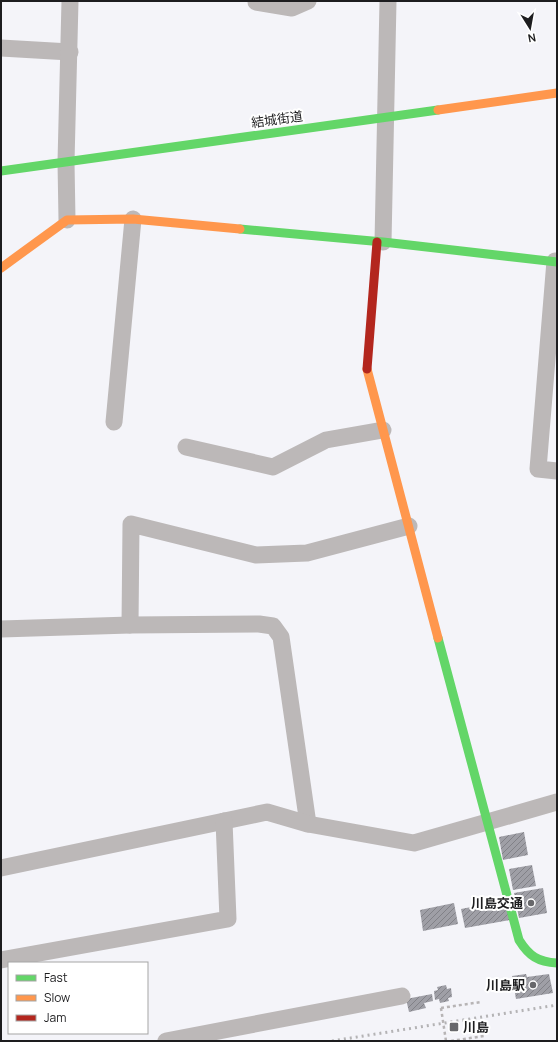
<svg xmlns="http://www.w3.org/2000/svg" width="558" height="1042" font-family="Manrope,'Noto Sans JP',sans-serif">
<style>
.building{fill:url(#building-hatch)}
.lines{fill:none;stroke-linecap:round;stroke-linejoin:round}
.path{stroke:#b7b4b5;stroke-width:2.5;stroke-dasharray:3 3;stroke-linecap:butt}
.street{stroke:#bcb8b8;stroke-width:17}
.fast{stroke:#63d668;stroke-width:9}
.slow{stroke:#ff974d;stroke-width:9}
.jam{stroke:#b3261e;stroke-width:9}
.rail{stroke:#b4b3b5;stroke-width:3;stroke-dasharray:2 4;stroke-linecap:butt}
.path-bridge{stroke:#b7b4b5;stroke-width:2.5;stroke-dasharray:3 3;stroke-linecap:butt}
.poi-dot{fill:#68686b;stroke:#fff;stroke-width:1.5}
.labels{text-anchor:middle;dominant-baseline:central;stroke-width:4;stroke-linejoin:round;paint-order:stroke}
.street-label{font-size:13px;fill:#1d1d1f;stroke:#fff}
.poi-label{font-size:13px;font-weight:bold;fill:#1d1d1f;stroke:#fff;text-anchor:end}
</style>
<defs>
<pattern id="building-hatch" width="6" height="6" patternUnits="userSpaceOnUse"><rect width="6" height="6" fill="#9f9fa6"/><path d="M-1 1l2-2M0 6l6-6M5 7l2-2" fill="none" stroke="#818187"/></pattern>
</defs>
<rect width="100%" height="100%" fill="#f4f4f9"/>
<g class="building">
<polygon points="524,832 528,855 503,860 499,837"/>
<polygon points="532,865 536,886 513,890 509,869"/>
<polygon points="543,888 547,913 519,918 514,893"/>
<polygon points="507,900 510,920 465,928 461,909"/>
<polygon points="454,903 458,924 423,931 420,910"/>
<polygon points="526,974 527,977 549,974 553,993 516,999 512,976"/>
<polygon points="446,985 447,989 451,988 452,997 448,998 449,1001 440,1003 439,999 435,1000 434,991 438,990 437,987"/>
<polygon points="432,994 433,1001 424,1003 426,1008 409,1012 406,999"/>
</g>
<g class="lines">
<g class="path">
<polyline points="441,1008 481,1002"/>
<polyline points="451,1041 484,1036"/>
</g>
<g class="street">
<polyline points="256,2 292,8 308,1"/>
<polyline points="1,48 70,52"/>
<polyline points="67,220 66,162 70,1"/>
<polyline points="383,242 388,1"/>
<polyline points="555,261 538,469 557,471"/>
<polyline points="114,422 133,219"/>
<polyline points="186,447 273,467 326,440 383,430"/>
<polyline points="130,625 131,524 256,555 307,553 409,526"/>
<polyline points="1,629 130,625 259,624 273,626 281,637 308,824"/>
<polyline points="1,868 267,812 308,824 414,843 557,802"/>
<polyline points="1,960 228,919 224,821"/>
<polyline points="166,1041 402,996"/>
</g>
<g class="fast">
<polyline points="1,171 438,110"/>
<polyline points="240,229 383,242 557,262"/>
<path d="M438 638 519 940C529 956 538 962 557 963"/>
</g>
<g class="slow">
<polyline points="438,110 557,93"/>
<polyline points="1,268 67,220 133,219 240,229"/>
<polyline points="367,369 438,638"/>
</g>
<polyline class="jam" points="367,369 377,242"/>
<polyline class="rail" points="332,1041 557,1005"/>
<polyline class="path-bridge" points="441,1008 446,1041"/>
</g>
<g class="poi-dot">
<circle cx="531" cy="903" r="4"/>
<circle cx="533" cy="985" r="4"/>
<rect x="449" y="1022" width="10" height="10" rx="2"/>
</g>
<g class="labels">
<g class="street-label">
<text transform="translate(277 119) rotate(-8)">結城街道</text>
</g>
<g class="poi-label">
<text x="523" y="903">川島交通</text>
<text x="525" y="985">川島駅</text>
<text x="463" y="1027" text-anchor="start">川島</text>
</g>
</g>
<rect width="558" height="1042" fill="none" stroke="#1d1d1f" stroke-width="4"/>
<rect x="8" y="962" width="140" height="72" fill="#ffffff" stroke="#a5a5a5"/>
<rect x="16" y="975" width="20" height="6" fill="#63d668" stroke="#a5a5a5"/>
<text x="44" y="982" font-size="12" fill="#1d1d1f">Fast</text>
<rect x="16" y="995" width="20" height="6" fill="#ff974d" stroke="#a5a5a5"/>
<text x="44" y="1002" font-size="12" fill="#1d1d1f">Slow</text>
<rect x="16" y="1015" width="20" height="6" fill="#b3261e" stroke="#a5a5a5"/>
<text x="44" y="1022" font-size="12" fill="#1d1d1f">Jam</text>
<g transform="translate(530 28) rotate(169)" stroke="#ffffff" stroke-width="3" paint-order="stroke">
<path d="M0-3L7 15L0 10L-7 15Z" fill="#1d1d1f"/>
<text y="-6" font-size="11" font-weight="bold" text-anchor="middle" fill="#1d1d1f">N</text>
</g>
</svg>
